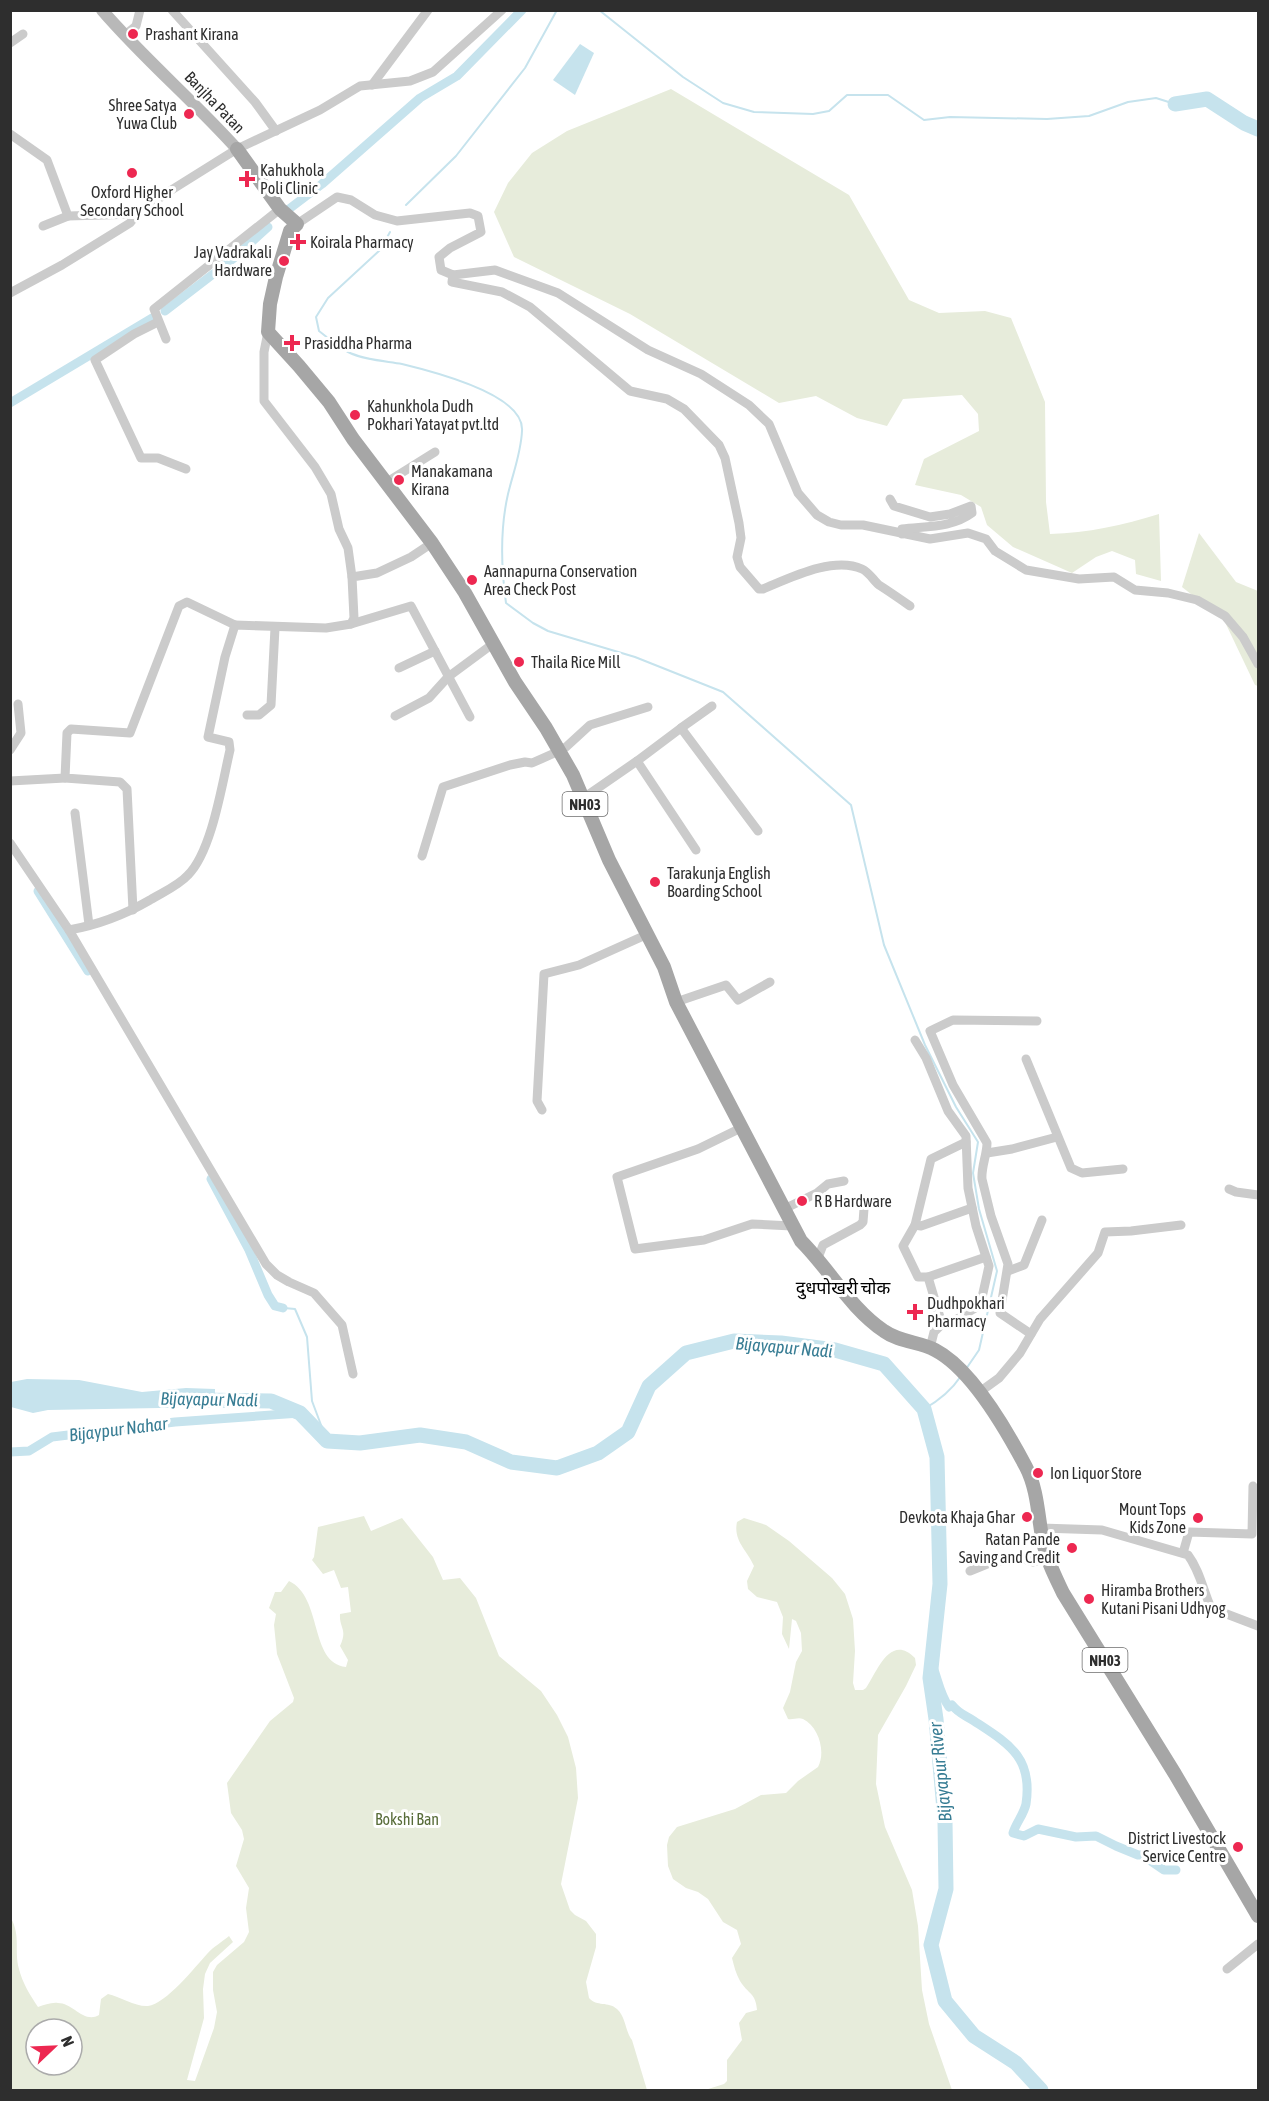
<svg xmlns="http://www.w3.org/2000/svg" width="1269" height="2101" font-family="'Asap Condensed','Noto Sans Devanagari',sans-serif">
<style>
.green{fill:#e7ecdb;fill-rule:evenodd}
.water{fill:#c6e3ed}
.lines{fill:none;stroke-linecap:round;stroke-linejoin:round}
.stream{stroke:#c6e3ed;stroke-width:2}
.canal{stroke:#c6e3ed;stroke-width:9}
.river{stroke:#c6e3ed;stroke-width:15}
.minor{stroke:#cbcbcb;stroke-width:9}
.secondary{stroke:#b8b8b8;stroke-width:12}
.primary{stroke:#a6a6a6;stroke-width:14}
.poi-dot{fill:#ed2851;stroke:#fff;stroke-width:2}
.labels{text-anchor:middle;dominant-baseline:central;stroke-width:6;stroke-linejoin:round;paint-order:stroke}
.shield{fill:#fff;stroke:#6d6d6d;stroke-width:1.5}
.shield-label{font-size:15px;font-weight:bold;fill:#2e2e2e}
.poi-label{font-size:16px;fill:#2e2e2e;stroke:#fff;text-anchor:start}
.street-label{font-size:16px;fill:#2e2e2e;stroke:#fff}
.park-label{font-size:16px;fill:#586c39;stroke:#fff}
.neighbourhood-label{font-size:18px;fill:#000;stroke:#fff}
.water-label{font-size:18px;font-style:italic;fill:#387d94;stroke:#fff}
</style>
<rect width="100%" height="100%" fill="#fff"/>
<g class="green">
<path d="M671 89 849 195 909 300 939 313 985 311 1011 318 1045 402 1046 502 1050 534C1088 533 1123 525 1159 514L1161 581 1136 574 1135 560 1112 551 1096 557 1072 573 1013 547 987 525 981 507 961 495 915 485 924 459 979 431 978 414 962 395 903 399 887 426 857 418 816 396 779 403 630 314 514 257 494 212 508 183 532 153 567 131Z"/>
<polygon points="1199,533 1236,582 1258,591 1258,686 1255,685 1224,620 1182,587"/>
<path d="M364 1516 371 1531 402 1518 433 1557 443 1580 460 1578 476 1598 499 1656 541 1691 557 1715 568 1737 576 1768 578 1798 561 1884 570 1910 575 1915 586 1921 596 1934V1947L586 1982 589 1998C597 2007 608 2001 617 2009 626 2017 625 2031 632 2040L647 2090H11V1918C21 1937 14 1950 19 1969 22 1982 30 1995 38 2007 44 2005 52 2002 58 2003 73 2003 84 2024 99 2015L101 1999 108 1994C120 1997 136 2007 148 2006 166 2004 195 1967 207 1954 213 1947 222 1942 229 1936L233 1942 210 1963 205 1974 203 1989 204 2018 187 2080 195 2081 214 2028 217 2012 213 1990V1972L217 1965 244 1942 249 1932 246 1908 249 1888 236 1866 244 1839 242 1830 231 1813 227 1783 270 1721 293 1702 294 1698 277 1654 274 1625 276 1614 269 1608 275 1592H281L289 1581C323 1597 309 1663 346 1667L348 1660 340 1646C348 1629 339 1628 340 1614L351 1612 348 1587 341 1588 334 1570 323 1574 312 1560 314 1557 318 1527ZM36 2029H72V2065H36Z"/>
<path d="M744 1518 766 1525 789 1541 832 1578 845 1594 853 1619 855 1651 853 1683 855 1690H863L866 1688C877 1672 890 1633 915 1658L916 1665 906 1686 878 1735 876 1784 885 1827 912 1890 918 1926 922 1990 929 2024 952 2090H705L724 2084 727 2081V2060L742 2040 739 2023 746 2013 757 2010C756 1993 748 1994 740 1981 736 1974 734 1966 732 1958L741 1944 737 1930 723 1922 708 1899 698 1892 686 1888 673 1879 668 1866 667 1845 669 1837 677 1827 735 1809 761 1795 786 1793 798 1781 818 1767C826 1752 819 1727 803 1719 798 1717 793 1720 788 1719L783 1708 790 1692 796 1662 802 1651 801 1633 796 1621 792 1619 789 1649 782 1634 783 1617 777 1602 757 1597 748 1589 747 1581 754 1566C747 1550 733 1541 737 1522Z"/>
</g>
<g class="water">
<polygon points="580,44 594,53 575,95 553,80"/>
<polygon points="27,1379 79,1380 142,1392 186,1388 215,1389 215,1407 48,1410 33,1413 11,1407 11,1382"/>
</g>
<g class="lines">
<g class="stream">
<polyline points="599,10 683,77 723,103 754,112 813,114 829,111 847,95 888,95 924,120 950,117 1047,119 1089,116 1128,102 1156,98 1175,104"/>
<polyline points="406,205 456,156 525,68 557,10"/>
<path d="M390 232 380 250 328 298 316 317 319 331C328 338 338 347 348 352 364 360 385 361 402 364 431 371 525 394 522 431 521 453 513 473 508 494 500 529 501 567 506 603L533 623 548 631 635 657 723 692 851 805 884 945 925 1045 956 1107 978 1142 973 1173 979 1209 997 1271 979 1350 966 1369"/>
<polyline points="284,1308 295,1309 307,1337 312,1401 327,1441"/>
<path d="M924 1409C940 1400 951 1391 961 1376"/>
</g>
<g class="canal">
<polyline points="289,209 322,184 420,98 457,76 522,10"/>
<polyline points="165,311 234,258 268,227"/>
<polyline points="10,403 152,318"/>
<polyline points="38,891 88,971"/>
<polyline points="211,1179 249,1250 268,1295 275,1306 283,1308"/>
<polyline points="10,1452 29,1451 52,1437 175,1422 300,1413"/>
<path d="M931 1662C938 1678 939 1693 949 1707L952 1705C959 1714 965 1715 974 1721 1009 1744 1033 1757 1026 1804 1024 1814 1016 1823 1013 1833L1024 1836 1038 1829 1076 1837 1096 1836 1116 1846 1138 1855H1142L1164 1870H1176"/>
</g>
<g class="river">
<polyline points="1175,104 1207,99 1244,123 1258,129"/>
<polyline points="196,1400 271,1401 300,1413 327,1441 360,1443 420,1435 466,1442 511,1462 557,1468 598,1453 628,1432 649,1386 686,1353 734,1341 781,1343 835,1350 884,1364 924,1409 937,1457 940,1584 930,1678 936,1719 945,1821 946,1889 931,1945 945,2001 974,2036 1016,2063 1041,2090"/>
</g>
<g class="minor">
<polyline points="172,10 255,102 276,131"/>
<polyline points="124,36 136,26 140,10"/>
<polyline points="10,43 23,34"/>
<polyline points="372,85 428,10"/>
<polyline points="10,134 47,160 68,216 137,214"/>
<polyline points="297,224 337,197 351,200 375,215 397,221 470,213 478,216 481,232 450,248 439,257 441,270 453,275 495,270 558,293 648,350 701,374 749,405 769,424 798,493 817,515 829,522 841,525 863,525 930,539 968,533 986,539 995,551 1026,570 1079,579 1114,577 1135,590 1168,593 1197,600 1225,616 1243,637 1258,664"/>
<polyline points="43,226 68,216"/>
<path d="M453 275 452 282 502 292 530 307 630 391 667 399 684 409 719 445 725 458 739 523 741 538 737 557 740 567 759 589H763C790 578 833 556 862 569 869 572 874 581 879 585 890 592 900 599 910 606"/>
<polyline points="10,293 62,265 130,223 137,214 165,194 237,149 320,110 360,86 410,81 433,72 502,10"/>
<polyline points="158,322 134,334 95,360 141,458 158,458 186,469"/>
<polyline points="268,332 264,352 264,401 315,467 331,494 339,529 348,548 352,577"/>
<polyline points="166,339 154,309 280,209"/>
<polyline points="387,482 435,452"/>
<path d="M890 499 894 506 930 517 950 514 971 506 972 513C952 528 926 526 902 529V534"/>
<polyline points="351,624 411,606 470,717"/>
<polyline points="399,668 435,651"/>
<polyline points="247,715 259,715 271,705 275,628"/>
<polyline points="395,716 429,698 448,677 494,643"/>
<polyline points="681,728 712,706"/>
<polyline points="558,749 566,747 590,725 648,707"/>
<polyline points="10,750 21,733 18,704"/>
<polyline points="637,761 696,850"/>
<polyline points="10,781 65,778"/>
<polyline points="582,799 637,761 681,728 758,831"/>
<polyline points="75,813 89,925"/>
<polyline points="10,843 69,930 266,1264 277,1275 289,1282 314,1293 342,1325 353,1374"/>
<polyline points="422,856 443,787 510,765 525,762 532,763 559,751"/>
<polyline points="133,910 127,789 120,782 65,778 67,733 71,729 130,733 179,606 187,602 235,625"/>
<path d="M69 930C98 925 124 915 150 900 163 892 178 886 188 875 212 851 222 784 230 750L229 742 208 737 225 657 235 625 326 628 351 624 354 618 352 577 377 573 411 557 432 543"/>
<polyline points="676,1002 726,985 738,1000 770,982"/>
<polyline points="915,1040 926,1058 948,1111 966,1136 968,1188 976,1226 989,1266 981,1302 977,1307 952,1322 942,1324"/>
<polyline points="1026,1059 1071,1168 1082,1173 1123,1169"/>
<polyline points="542,1110 537,1101 544,974 579,965 648,934"/>
<polyline points="743,1127 698,1149 617,1177 635,1249 704,1240 752,1224 792,1226"/>
<polyline points="987,1153 1012,1149 1057,1137"/>
<polyline points="1229,1189 1236,1192 1258,1195"/>
<polyline points="784,1209 817,1193 828,1184 844,1181"/>
<polyline points="915,1225 921,1226 972,1208"/>
<polyline points="818,1258 823,1245 860,1225 863,1222 864,1209"/>
<polyline points="1008,1271 1024,1265 1042,1220"/>
<polyline points="928,1277 986,1257"/>
<path d="M1031 1334 1000 1313 1008 1264 991 1216 982 1179C981 1167 987 1155 987 1143L953 1085 930 1031 953 1020 1037 1021"/>
<polyline points="930,1348 934,1332 942,1324 928,1277 918,1277 903,1246 915,1225 931,1159 966,1142"/>
<polyline points="981,1391 999,1378 1020,1353 1040,1319 1098,1253 1105,1232 1131,1231 1181,1225"/>
<path d="M1041 1528 1102 1530 1188 1555C1200 1571 1203 1590 1211 1608L1258 1626"/>
<polyline points="1183,1553 1189,1532 1252,1534 1253,1486"/>
<polyline points="970,1571 992,1562 1021,1558 1033,1562 1047,1558"/>
<polyline points="1227,1969 1258,1944"/>
</g>
<path class="secondary" d="M102 10C144 59 194 101 237 149"/>
<path class="primary" d="M237 149 280 209 297 224 290 231 276 277 270 304 268 332 299 366 329 402 353 439 432 543 465 593 515 682 546 728 573 775 609 860 664 967 676 1002 801 1241C830 1270 850 1308 884 1331 899 1342 920 1342 935 1350 972 1369 1007 1431 1026 1467 1038 1490 1038 1518 1043 1542 1047 1561 1055 1576 1063 1593L1175 1774 1258 1916"/>
</g>
<g class="poi-dot">
<circle cx="133" cy="34" r="6"/>
<circle cx="189" cy="114" r="6"/>
<circle cx="132" cy="173" r="6"/>
<path d="M244 170h6v6h6v6h-6v6h-6v-6h-6v-6h6z"/>
<path d="M295 233h6v6h6v6h-6v6h-6v-6h-6v-6h6z"/>
<circle cx="284" cy="261" r="6"/>
<path d="M289 334h6v6h6v6h-6v6h-6v-6h-6v-6h6z"/>
<circle cx="355" cy="415" r="6"/>
<circle cx="399" cy="480" r="6"/>
<circle cx="472" cy="580" r="6"/>
<circle cx="519" cy="662" r="6"/>
<circle cx="655" cy="882" r="6"/>
<circle cx="802" cy="1201" r="6"/>
<path d="M912 1303h6v6h6v6h-6v6h-6v-6h-6v-6h6z"/>
<circle cx="1038" cy="1473" r="6"/>
<circle cx="1027" cy="1517" r="6"/>
<circle cx="1198" cy="1518" r="6"/>
<circle cx="1072" cy="1548" r="6"/>
<circle cx="1089" cy="1599" r="6"/>
<circle cx="1238" cy="1847" r="6"/>
</g>
<g class="labels">
<g class="shield">
<rect x="562.5" y="792" width="45" height="24" rx="4.5"/>
<rect x="1082.5" y="1648" width="45" height="24" rx="4.5"/>
</g>
<g class="shield-label">
<text x="585" y="804">NH03</text>
<text x="1105" y="1660">NH03</text>
</g>
<g class="poi-label">
<text x="145" y="34">Prashant Kirana</text>
<text x="177" y="105" text-anchor="end">Shree Satya<tspan x="177" dy="18">Yuwa Club</tspan></text>
<text x="260" y="170">Kahukhola<tspan x="260" dy="18">Poli Clinic</tspan></text>
<text x="132" y="192" text-anchor="middle">Oxford Higher<tspan x="132" dy="18">Secondary School</tspan></text>
<text x="310" y="242">Koirala Pharmacy</text>
<text x="272" y="252" text-anchor="end">Jay Vadrakali<tspan x="272" dy="18">Hardware</tspan></text>
<text x="304" y="343">Prasiddha Pharma</text>
<text x="367" y="406">Kahunkhola Dudh<tspan x="367" dy="18">Pokhari Yatayat pvt.ltd</tspan></text>
<text x="411" y="471">Manakamana<tspan x="411" dy="18">Kirana</tspan></text>
<text x="484" y="571">Aannapurna Conservation<tspan x="484" dy="18">Area Check Post</tspan></text>
<text x="531" y="662">Thaila Rice Mill</text>
<text x="667" y="873">Tarakunja English<tspan x="667" dy="18">Boarding School</tspan></text>
<text x="814" y="1201">R B Hardware</text>
<text x="927" y="1303">Dudhpokhari<tspan x="927" dy="18">Pharmacy</tspan></text>
<text x="1050" y="1473">Ion Liquor Store</text>
<text x="1186" y="1509" text-anchor="end">Mount Tops<tspan x="1186" dy="18">Kids Zone</tspan></text>
<text x="1015" y="1517" text-anchor="end">Devkota Khaja Ghar</text>
<text x="1060" y="1539" text-anchor="end">Ratan Pande<tspan x="1060" dy="18">Saving and Credit</tspan></text>
<text x="1101" y="1590">Hiramba Brothers<tspan x="1101" dy="18">Kutani Pisani Udhyog</tspan></text>
<text x="1226" y="1838" text-anchor="end">District Livestock<tspan x="1226" dy="18">Service Centre</tspan></text>
</g>
<g class="street-label">
<text transform="translate(215 102) rotate(46)">Banjha Patan</text>
</g>
<g class="park-label">
<text x="407" y="1819">Bokshi Ban</text>
</g>
<g class="neighbourhood-label">
<text x="843" y="1287">दुधपोखरी चोक</text>
</g>
<g class="water-label">
<text transform="translate(784 1347) rotate(5)">Bijayapur Nadi</text>
<text transform="translate(209 1399) rotate(1)">Bijayapur Nadi</text>
<text transform="translate(118 1429) rotate(-7)">Bijaypur Nahar</text>
<text transform="translate(940 1772) rotate(-96)">Bijayapur River</text>
</g>
</g>
<rect width="1269" height="2101" fill="none" stroke="#2e2e2e" stroke-width="24"/>
<g transform="translate(54 2047) rotate(67)"><circle r="28" fill="#ffffff" stroke="#ababab" stroke-width="1.5"/>
<path d="M0-4.5L10 22L0 15L-10 22Z" fill="#ed2851"/>
<text y="-9" font-size="16" font-weight="bold" text-anchor="middle" fill="#2e2e2e">N</text>
</g>
</svg>
